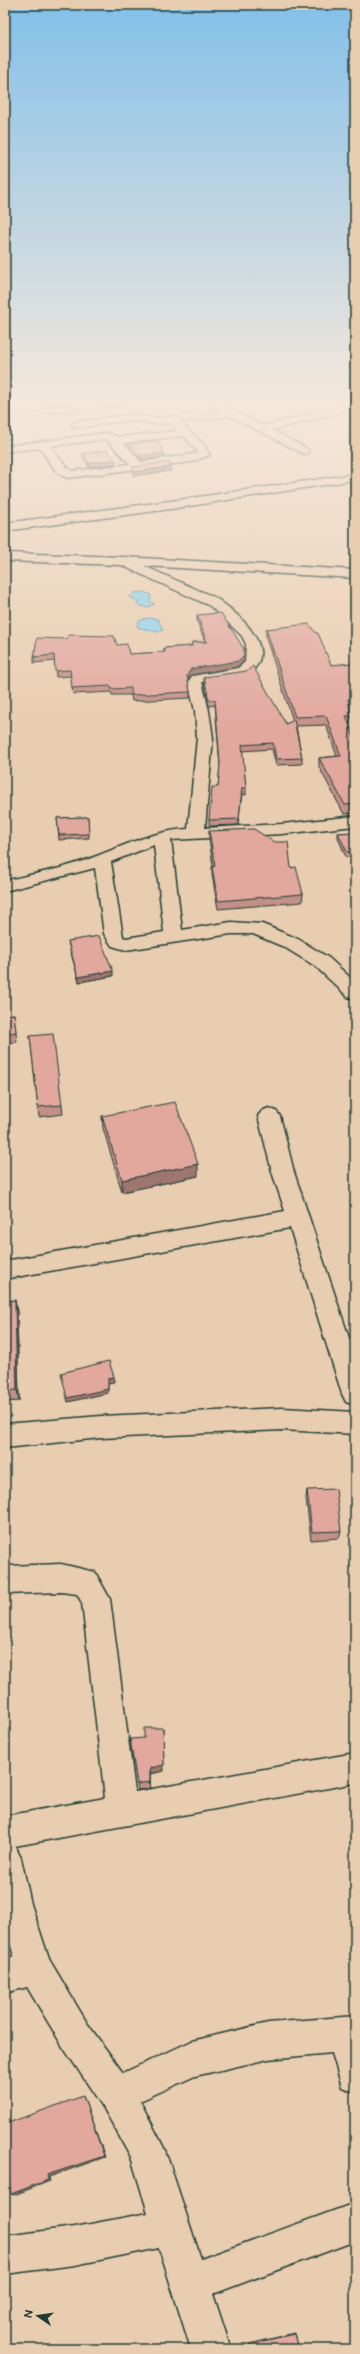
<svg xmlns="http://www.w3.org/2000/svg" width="360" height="2354" font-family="'Balsamiq Sans',sans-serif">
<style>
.water{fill:#8cd1ed;stroke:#6096a3}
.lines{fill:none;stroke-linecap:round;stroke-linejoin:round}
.minor-casing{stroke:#1f3d34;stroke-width:3}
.primary-casing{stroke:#1f3d34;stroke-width:3}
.minor{fill:#e9cdb0;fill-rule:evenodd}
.primary{fill:#e9cdb0;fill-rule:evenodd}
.wall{fill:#c29088;stroke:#1f3d34}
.shaded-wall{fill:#9e766f;stroke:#1f3d34}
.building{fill:#e2a89e;stroke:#1f3d34}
</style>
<rect width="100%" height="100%" fill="#e9cdb0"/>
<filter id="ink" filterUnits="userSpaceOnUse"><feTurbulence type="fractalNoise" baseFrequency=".025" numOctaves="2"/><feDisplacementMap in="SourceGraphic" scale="8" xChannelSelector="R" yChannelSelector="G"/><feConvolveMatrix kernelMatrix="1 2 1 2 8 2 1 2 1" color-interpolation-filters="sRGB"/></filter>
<g filter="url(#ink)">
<g class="water">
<polygon points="134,593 144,592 151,595 150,602 154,604 147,608 137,604 138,601 130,597"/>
<polygon points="147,618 158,619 163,630 157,632 137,627 139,621"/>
</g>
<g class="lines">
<defs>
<g id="minor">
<polygon points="108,400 141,400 136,403 68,411 5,413 5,407 68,405"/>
<path d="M218 403 264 426 346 405 351 408 350 410 272 430 308 449V453L304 454 230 416 181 422 204 445 210 455 191 462 68 478C56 475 46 458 41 448L5 452V446L107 433 118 437 178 431 171 423 157 424 131 420 76 428 71 425 76 422 131 414 157 418 220 411 213 406ZM184 436 198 453 141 462 124 443ZM106 439 130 464 71 471 57 456 51 446Z"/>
<path d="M5 553 123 557 355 570V578L144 566C162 574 180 582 198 590 205 593 214 596 220 601 241 616 281 652 247 675L202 682 209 711 213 738 205 828 282 824 355 816V826L282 834 171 840 182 930 231 922 262 924 298 939 329 958 355 982V999L348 997 315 966 284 947 253 934H231L126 950 112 946 104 934 95 868 5 891V881C28 875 52 871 74 864 113 852 147 831 188 829L197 738 195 711 188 682 192 676 238 668 245 662 246 644 242 636 210 606 121 565 5 561ZM154 845 164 932 126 938 123 937 111 862Z"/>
<polygon points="269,1108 276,1111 280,1116 294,1172 355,1356 355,1405 346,1402 342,1394 290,1228 5,1279 5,1261 285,1211 272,1172 258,1116 262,1111"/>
<polygon points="282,1408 355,1412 355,1434 282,1430 101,1438 5,1448 5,1424 101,1416"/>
<polygon points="61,1564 95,1572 110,1599 135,1792 355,1753 355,1783 15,1846 21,1858 31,1904 49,1959 87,2023 123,2073 192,2041 268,2023 355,2016 355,2092 342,2087 332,2053 268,2059 195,2076 140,2101 165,2150 201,2259 355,2203 355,2241 213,2294 231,2349 191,2349 159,2248 75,2265 5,2274 5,2236 75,2227 148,2213 131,2157 103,2107 63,2047 27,1987 5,1993 5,1959 14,1956 5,1927 5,1816 105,1798 82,1603 77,1594 61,1592 5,1594 5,1566"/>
</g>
<polygon id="primary" points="355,474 355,480 171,509 5,531 5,523 171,501"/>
</defs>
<use href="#minor" class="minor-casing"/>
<use href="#primary" class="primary-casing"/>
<use href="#minor" class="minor"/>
<use href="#primary" class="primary"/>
</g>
<g class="wall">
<polygon points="130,444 164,453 164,457 142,460 130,448"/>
<polygon points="83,454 116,464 89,467 83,458"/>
<polygon points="197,615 244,649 244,661 237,667 191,675 188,681 190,692 190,698 132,701 131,695 112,695 111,692 73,694 71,676 56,677 55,661 34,663 34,657 117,645 129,654 164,652 164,648 192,646 192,642 205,642 197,621"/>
<polygon points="266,629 331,665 355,663 355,707 349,707 351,716 350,724 349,724 355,740 355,813 344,814 319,767 319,758 337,756 326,725 296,726 302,758 302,764 276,765 272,749 242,751 246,788 246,795 242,794 238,825 209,826 209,820 218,787 220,766 215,705 209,706 204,683 204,677 286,724 293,721 266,638"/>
<polygon points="88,817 89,838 59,840 57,818"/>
<polygon points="209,831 291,868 303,894 302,902 218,909 212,875 212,867 213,866 209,839"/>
<polygon points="355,832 355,856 346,857 338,838 338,833"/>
<polygon points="68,941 113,976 79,982 69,946"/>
<polygon points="5,1001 7,1015 14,1014 17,1042 5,1043"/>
<polygon points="30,1036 62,1105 63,1114 39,1117"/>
<polygon points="102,1116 198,1176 122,1192 103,1128"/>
<polygon points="15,1300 17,1312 19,1401 5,1402 5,1301"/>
<polygon points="307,1490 341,1531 339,1538 311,1540 306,1498"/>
<polygon points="130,1739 164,1771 150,1774 150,1788 138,1790"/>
<polygon points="294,2333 294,2334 298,2349 251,2349 250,2344"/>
</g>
<g class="shaded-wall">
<polygon points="164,453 164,457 142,460 141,456"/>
<polygon points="115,460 116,464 89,467 89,463"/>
<polygon points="171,467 171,471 133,476 133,472"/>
<polygon points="244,655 244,661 237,667 191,675 187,682 187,676 191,669"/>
<polygon points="113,971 113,976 79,982 78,977"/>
<polygon points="198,1164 198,1176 122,1192 122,1180"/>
<polygon points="15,1300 17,1312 19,1401 17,1390"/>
<polygon points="114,1377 114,1382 108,1383 108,1393 68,1402 67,1398 108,1378"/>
<polygon points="163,1728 164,1771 150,1774 150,1788 150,1768"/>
<polygon points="83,2096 105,2157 49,2177 50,2181 14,2195 11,2194"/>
</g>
<g class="building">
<polygon points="158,440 164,453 141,456 130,444"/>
<polygon points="107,450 115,460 89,463 83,454"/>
<polygon points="169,462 171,467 133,472 133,467"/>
<polygon points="221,613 244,649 244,655 238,661 191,669 187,676 190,692 131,695 131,688 111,689 111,686 72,688 70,670 55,671 54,655 34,657 37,638 67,639 68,635 114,636 117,645 127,644 129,654 165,652 164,648 192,646 192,642 207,642 197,615"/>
<polygon points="309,624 316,633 318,633 331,665 355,663 355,698 348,699 351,716 346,716 355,740 355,804 345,805 319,758 341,756 326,716 295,717 266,629"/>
<polygon points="253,666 286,724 294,720 302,758 276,759 273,743 242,745 246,788 242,788 239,819 209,820 212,787 218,787 220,763 215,700 209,700 204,677 247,671"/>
<polygon points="88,817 89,834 59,835 57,818"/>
<polygon points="254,829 274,842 288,842 291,868 296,867 303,894 218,901 212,867 215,866 209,831"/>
<polygon points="355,832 355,851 347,852 338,833"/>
<polygon points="99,936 113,971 78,977 68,941"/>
<polygon points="5,1002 6,1015 14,1014 16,1032 5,1034"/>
<polygon points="53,1034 62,1105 38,1107 30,1036"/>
<polygon points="175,1102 198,1164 122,1180 102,1116"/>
<polygon points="15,1300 17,1390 5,1391 5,1301"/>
<polygon points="109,1361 114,1377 108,1378 108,1389 67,1398 61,1373"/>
<polygon points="336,1489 341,1531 312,1532 307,1490"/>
<polygon points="144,1728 163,1728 164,1765 150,1768 150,1782 137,1784 130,1739 144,1738"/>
<polygon points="83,2096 104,2156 47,2175 48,2180 11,2194 5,2158 5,2124"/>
<polygon points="294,2334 298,2349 251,2349 250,2344"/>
</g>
</g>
<linearGradient id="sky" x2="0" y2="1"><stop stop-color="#83c0ea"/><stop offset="0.55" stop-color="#f5e8db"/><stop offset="1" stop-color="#f5e8db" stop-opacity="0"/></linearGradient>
<rect width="360" height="730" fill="url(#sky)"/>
<rect width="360" height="2354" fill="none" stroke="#e9cdb0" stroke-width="20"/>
<rect x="10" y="10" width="340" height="2334" fill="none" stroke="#1f3d34" stroke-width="1.5" filter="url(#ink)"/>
<g transform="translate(38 2316) rotate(283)" stroke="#e9cdb0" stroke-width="3" paint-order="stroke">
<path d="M0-3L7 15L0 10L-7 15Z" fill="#1f3d34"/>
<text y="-6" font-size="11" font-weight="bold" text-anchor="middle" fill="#1f3d34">N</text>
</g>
</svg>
